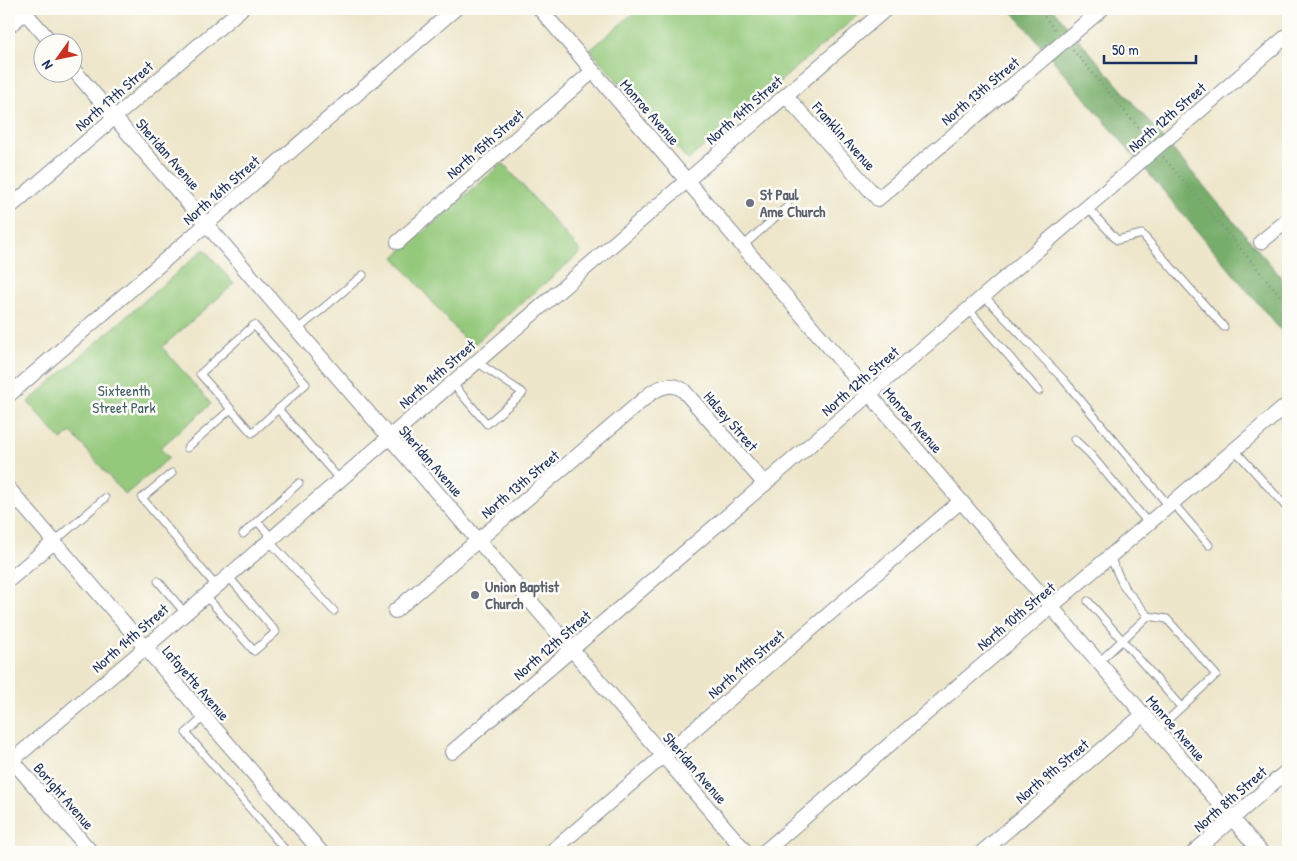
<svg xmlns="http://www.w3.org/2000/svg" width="1297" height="861" font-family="'Patrick Hand',sans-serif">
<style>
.green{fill:#94c97b;stroke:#587c6c}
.forest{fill:#77ad6b;stroke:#496e64}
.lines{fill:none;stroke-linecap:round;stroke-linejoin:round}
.lane-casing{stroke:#848a94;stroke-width:9}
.street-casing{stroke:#848a94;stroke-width:16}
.path{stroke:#848a94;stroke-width:2.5;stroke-dasharray:1 4;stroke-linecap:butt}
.lane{stroke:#fff;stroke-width:7}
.street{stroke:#fff;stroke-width:14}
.worship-dot{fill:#6b7280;stroke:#fdfcf7;stroke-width:2}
.labels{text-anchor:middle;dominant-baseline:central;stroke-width:5;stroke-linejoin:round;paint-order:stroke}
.street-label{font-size:15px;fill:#1b2f5e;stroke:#fdfcf7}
.worship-label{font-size:15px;font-weight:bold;fill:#5b616d;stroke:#fdfcf7;text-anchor:start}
.park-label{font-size:15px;fill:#3f5d67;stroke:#fdfcf7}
</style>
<rect width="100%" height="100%" fill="#fdfcf7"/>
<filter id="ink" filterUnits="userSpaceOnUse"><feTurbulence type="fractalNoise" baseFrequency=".02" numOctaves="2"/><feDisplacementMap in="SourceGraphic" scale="10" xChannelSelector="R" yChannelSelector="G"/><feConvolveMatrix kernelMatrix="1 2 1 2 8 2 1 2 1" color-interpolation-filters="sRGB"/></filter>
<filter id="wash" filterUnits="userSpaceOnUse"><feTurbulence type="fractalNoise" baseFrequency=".0096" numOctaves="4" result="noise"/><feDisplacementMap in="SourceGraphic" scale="20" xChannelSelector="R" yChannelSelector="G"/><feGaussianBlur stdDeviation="1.12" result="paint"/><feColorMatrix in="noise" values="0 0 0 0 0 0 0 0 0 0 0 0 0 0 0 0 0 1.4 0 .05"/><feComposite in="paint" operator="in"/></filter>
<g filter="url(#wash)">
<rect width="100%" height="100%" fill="#eee6ca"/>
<g class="green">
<polygon points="638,9 865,9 688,160 590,50"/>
<polygon points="503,163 581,252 471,347 394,257"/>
<polygon points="204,249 234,284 162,347 211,404 160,448 169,458 125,495 71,432 61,440 28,402"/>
</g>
<polygon class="forest" points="1010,9 1053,9 1288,285 1288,339"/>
</g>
<g filter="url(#ink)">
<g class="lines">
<defs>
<g id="lane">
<polyline points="1087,207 1117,240 1142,234 1224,327"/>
<polyline points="743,246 788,206"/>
<polyline points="984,296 1063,379 1169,506"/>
<polyline points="968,309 1039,391"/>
<polygon points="254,325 306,384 252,433 200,374"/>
<polyline points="297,330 363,275"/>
<polyline points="452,383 487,424 523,393 477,362"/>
<polyline points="278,409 340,480"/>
<polyline points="1074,439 1090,454 1149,524"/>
<polyline points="187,448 231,409"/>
<polyline points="1235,450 1288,509"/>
<polyline points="172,473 142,498 216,586"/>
<polyline points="1173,503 1209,545"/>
<polyline points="257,521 272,538"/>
<polyline points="243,534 299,483"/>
<polyline points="269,541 334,611"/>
<polyline points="54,542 105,498"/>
<polyline points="1110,557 1124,587 1148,616 1167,619 1216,675 1157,730"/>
<polyline points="158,581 185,613"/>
<polyline points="205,595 254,651 276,632 228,576"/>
<polyline points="1088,601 1181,707"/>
<polyline points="1099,662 1148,616"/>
<polyline points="204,717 186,733 287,852"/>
<polyline points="1288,820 1288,821"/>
</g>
<g id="street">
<polyline points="22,9 51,42"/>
<polyline points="540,9 1261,852"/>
<polyline points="9,26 29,9"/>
<polyline points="72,68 746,852"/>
<polyline points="786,96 878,199 1102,9"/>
<polyline points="9,208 241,9"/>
<polyline points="398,242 593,71"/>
<polyline points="1261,242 1288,220"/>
<polyline points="9,395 455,9"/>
<polyline points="9,489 321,852"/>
<polyline points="9,580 54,542"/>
<path d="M395 611 651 393C662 386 673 382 684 391L765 484"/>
<polyline points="452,752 1288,35"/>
<polyline points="12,760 91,852"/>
<polyline points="9,763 145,648 886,9"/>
<polyline points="551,852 961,501"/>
<polyline points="764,852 1288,404"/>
<polyline points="982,852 1144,714"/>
<polyline points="1194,852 1288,770"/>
</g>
</defs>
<use href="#lane" class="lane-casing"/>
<use href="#street" class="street-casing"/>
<g class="path">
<polyline points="1038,9 1056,31"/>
<polyline points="1073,50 1148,139"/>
<polyline points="1163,157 1288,305"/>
</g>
<use href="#lane" class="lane"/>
<use href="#street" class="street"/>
</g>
</g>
<g class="worship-dot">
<circle cx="750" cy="203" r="5"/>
<circle cx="475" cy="595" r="5"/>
</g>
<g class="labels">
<g class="street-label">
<text transform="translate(980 91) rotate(-40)">North 13th Street</text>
<text transform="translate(114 96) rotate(-41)">North 17th Street</text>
<text transform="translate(744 110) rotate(-41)">North 14th Street</text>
<text transform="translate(650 112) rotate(49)">Monroe Avenue</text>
<text transform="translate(1167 117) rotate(-41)">North 12th Street</text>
<text transform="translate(844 136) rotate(48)">Franklin Avenue</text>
<text transform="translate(485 144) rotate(-41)">North 15th Street</text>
<text transform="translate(168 154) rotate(49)">Sheridan Avenue</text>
<text transform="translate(221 190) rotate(-41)">North 16th Street</text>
<text transform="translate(437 374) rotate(-41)">North 14th Street</text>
<text transform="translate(860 381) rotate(-41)">North 12th Street</text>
<text transform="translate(913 420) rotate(49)">Monroe Avenue</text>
<text transform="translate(731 421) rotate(49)">Halsey Street</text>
<text transform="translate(431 461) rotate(49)">Sheridan Avenue</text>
<text transform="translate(520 484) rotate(-40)">North 13th Street</text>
<text transform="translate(1016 616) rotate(-40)">North 10th Street</text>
<text transform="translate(130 638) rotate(-41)">North 14th Street</text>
<text transform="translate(552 645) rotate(-41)">North 12th Street</text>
<text transform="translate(746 664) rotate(-41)">North 11th Street</text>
<text transform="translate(196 683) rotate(49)">Lafayette Avenue</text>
<text transform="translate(1176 728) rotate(49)">Monroe Avenue</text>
<text transform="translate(695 768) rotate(49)">Sheridan Avenue</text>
<text transform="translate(1052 771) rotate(-40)">North 9th Street</text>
<text transform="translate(64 796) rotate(49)">Boright Avenue</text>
<text transform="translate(1230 799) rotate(-41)">North 8th Street</text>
</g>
<g class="worship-label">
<text x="760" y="194">St Paul<tspan x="760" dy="17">Ame Church</tspan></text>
<text x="485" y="586">Union Baptist<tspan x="485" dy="17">Church</tspan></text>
</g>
<g class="park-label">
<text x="124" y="390">Sixteenth<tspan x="124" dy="17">Street Park</tspan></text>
</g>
</g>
<rect width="1297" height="861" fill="none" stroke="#fdfcf7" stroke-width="30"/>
<g transform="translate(58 58) rotate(237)"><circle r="24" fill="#fdfcf7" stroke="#a3aaba"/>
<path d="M0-4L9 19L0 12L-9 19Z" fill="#c8321e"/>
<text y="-8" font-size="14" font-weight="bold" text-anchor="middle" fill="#1b2f5e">N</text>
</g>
<path d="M1104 55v8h92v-8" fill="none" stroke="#1b2f5e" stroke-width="2.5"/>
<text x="1112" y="55" font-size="15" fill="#1b2f5e" stroke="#fdfcf7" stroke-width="4" paint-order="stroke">50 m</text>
</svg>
